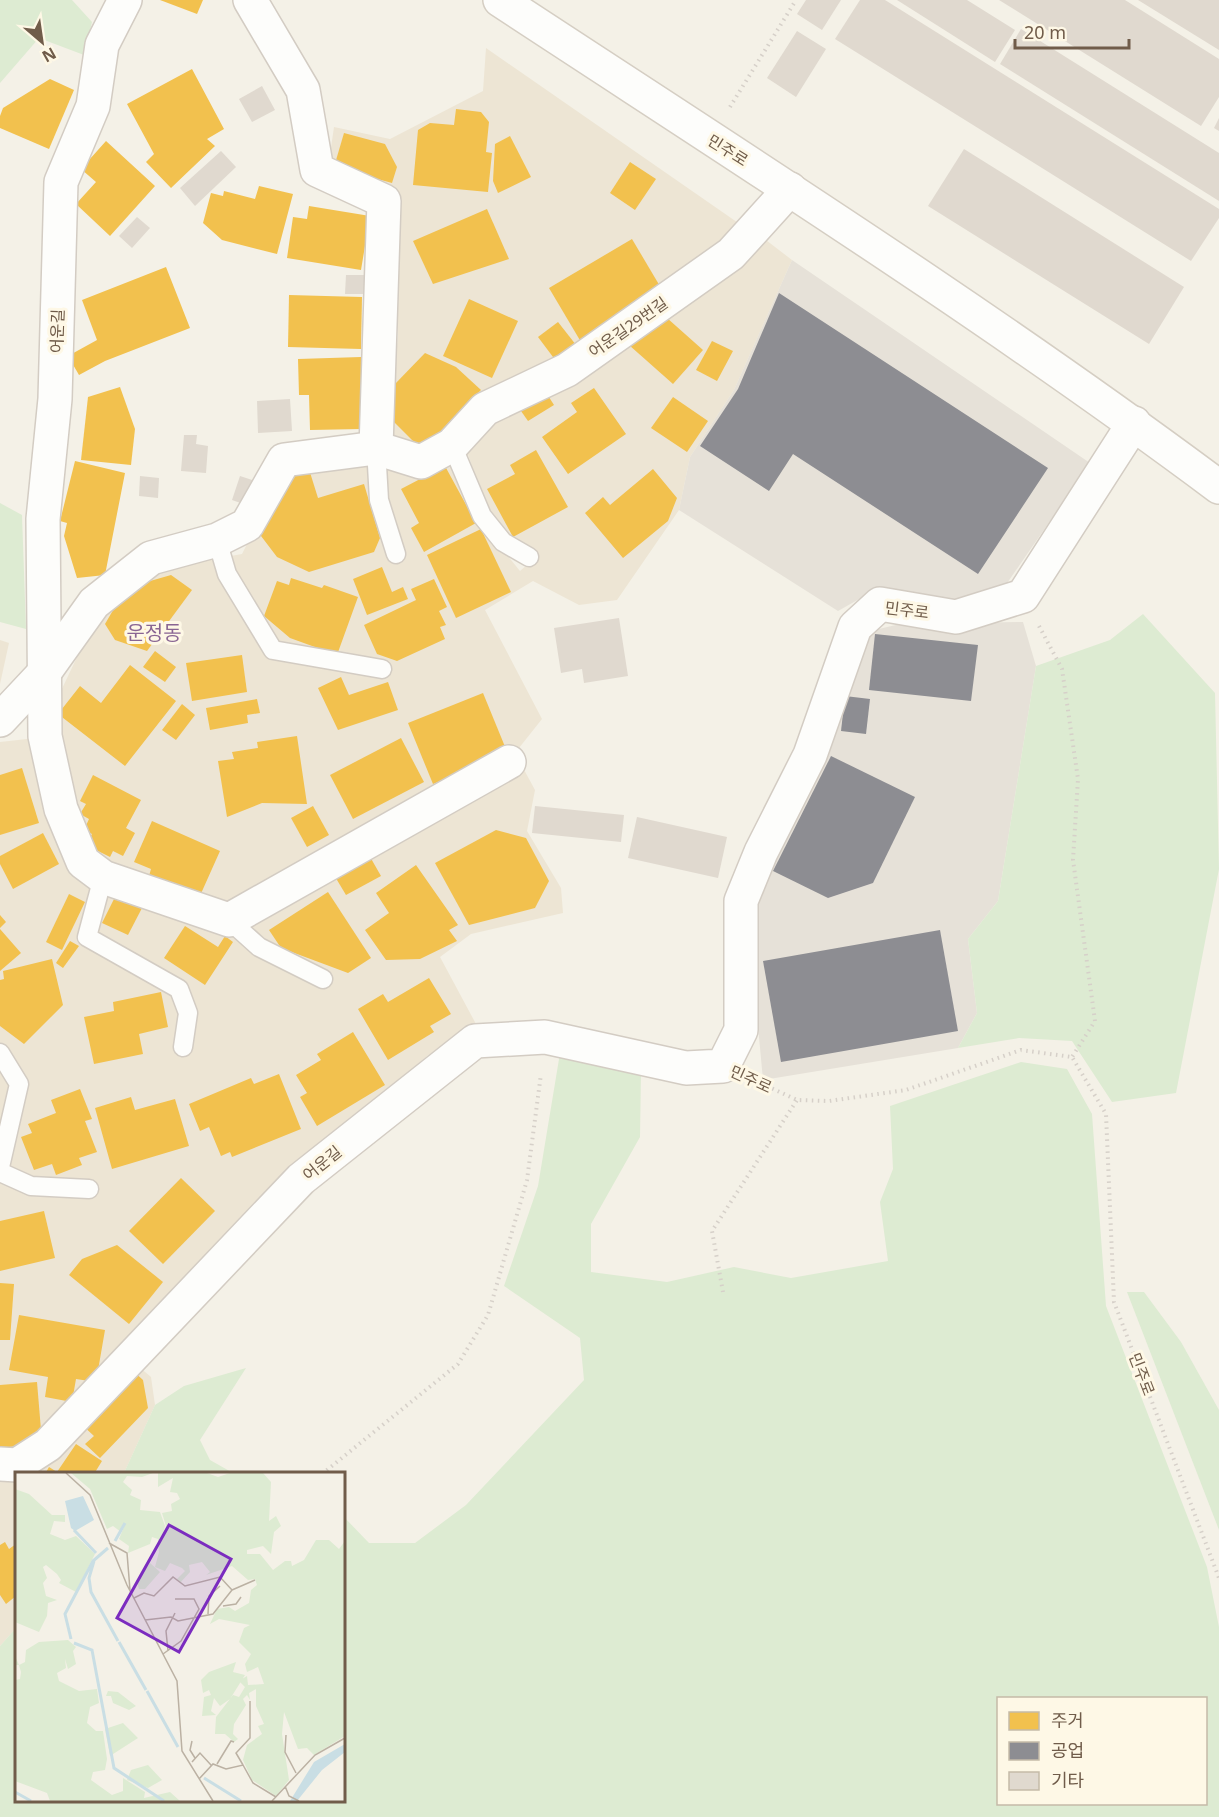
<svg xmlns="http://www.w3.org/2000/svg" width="1219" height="1817" font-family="'Noto Sans','Noto Sans KR',sans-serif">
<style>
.residential{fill:#ede5d4}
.industrial{fill:#e6e1d8}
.green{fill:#ddebd2;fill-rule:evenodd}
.homes{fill:#f2c14e}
.industry{fill:#8d8d92}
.building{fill:#e0d9cf}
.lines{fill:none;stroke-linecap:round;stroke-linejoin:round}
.service-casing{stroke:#d3ccc3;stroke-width:21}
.minor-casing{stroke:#d3ccc3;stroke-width:36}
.secondary-casing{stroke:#d5cec3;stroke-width:36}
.path{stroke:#d6d0c9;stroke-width:4;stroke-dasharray:1.5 4.5;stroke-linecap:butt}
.service{stroke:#fdfdfb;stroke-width:18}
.minor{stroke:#fdfdfb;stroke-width:33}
.secondary{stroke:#fdfdfb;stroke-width:33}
.labels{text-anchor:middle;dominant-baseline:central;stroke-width:6;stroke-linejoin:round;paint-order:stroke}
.street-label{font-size:16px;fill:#705c4a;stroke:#fef8e6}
.quarter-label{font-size:20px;fill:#896593;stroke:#fef8e6}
.inset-river{fill:none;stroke:#c9dee4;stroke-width:3}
.inset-road{fill:none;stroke:#bbb1a3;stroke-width:1.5}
.view{fill:#7b2cbf;fill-opacity:0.15;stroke:#7b2cbf;stroke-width:3}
.inset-edge{fill:none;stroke:#705c4a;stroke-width:3}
</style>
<rect width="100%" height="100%" fill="#f4f1e7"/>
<g class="residential">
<polygon points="486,48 744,227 422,453 387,438 398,336 393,191 328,168 334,127 390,139 483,91"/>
<polygon points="758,234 792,260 734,390 690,457 679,510 617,600 579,605 533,581 485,610 542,719 515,753 232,913 97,861 80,846 50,714 87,636 125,587 162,568 242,554 285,469 449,459 479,521 520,571 535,558 490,516 463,441"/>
<polygon points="0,640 9,643 0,684"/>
<polygon points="36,738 70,870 225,932 522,766 535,790 527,831 561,888 563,913 471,934 440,957 476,1024 427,1056 244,1217 110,1371 17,1451 0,1452 0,742"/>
<polygon points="132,1361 151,1377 155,1405 124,1473 16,1474 16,1628 0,1646 0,1472"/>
</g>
<g class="industrial">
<polygon points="792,260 1090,463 1003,589 946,605 877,589 838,611 679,510 690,457 734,390"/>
<polygon points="1023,622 1036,666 998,901 968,939 977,1013 958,1048 763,1080 751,951 754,903 866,632 900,624"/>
</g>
<g class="green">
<polygon points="0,0 72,0 92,22 84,55 39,38 0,83"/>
<polygon points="0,503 22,515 26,629 0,622"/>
<polygon points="1143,614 1215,693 1219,869 1176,1093 1112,1102 1072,1041 1019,1038 958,1048 977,1013 968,939 998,901 1036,666 1110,640"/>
<path d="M561 1047 641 1071 640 1137 591 1224V1272L667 1282 734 1267 791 1278 888 1261 880 1202 893 1169 890 1106 1021 1062 1067 1069 1092 1114 1106 1306 1207 1567 1219 1627V1817H0V1646L16 1628V1800H344V1517L369 1543H415L466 1505 584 1380 580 1338 504 1286 538 1186ZM998 1698H1206V1804H998Z"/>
<polygon points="1127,1292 1144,1292 1181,1342 1219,1410 1219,1530"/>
<polygon points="246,1368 200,1440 210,1460 233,1473 124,1473 155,1405 184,1386"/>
</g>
<g class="homes">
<polygon points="160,0 203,0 197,14"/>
<polygon points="192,69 224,129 207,139 215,146 171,188 146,162 154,154 127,104"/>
<polygon points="50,79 74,90 49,149 0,128 0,116 3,108"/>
<polygon points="456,109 481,112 489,122 486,152 492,153 488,192 413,185 418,130 430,123 454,125"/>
<polygon points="344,133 385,144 397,167 392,183 334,167"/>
<polygon points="510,136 531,177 498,193 493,181 495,144"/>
<polygon points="106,141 155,186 110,236 76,204 96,182 81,169"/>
<polygon points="630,162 656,179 635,210 610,193"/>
<polygon points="259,186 293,194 277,254 222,240 203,223 211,193 223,196 224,191 255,199"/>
<polygon points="309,206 370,216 361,270 287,258 293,217 307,219"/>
<polygon points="487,209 509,259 433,284 413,241"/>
<polygon points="632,239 664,293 581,342 549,288"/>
<polygon points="166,267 190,328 105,361 79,375 68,356 97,340 82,300"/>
<polygon points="289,295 362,297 361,349 288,347"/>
<polygon points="469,299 518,321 492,378 443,356"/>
<polygon points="667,318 703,350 673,384 629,345"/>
<polygon points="558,322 580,350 559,365 538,337"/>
<polygon points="712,341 733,351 717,381 696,370"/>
<polygon points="425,353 456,367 481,390 422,450 392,420 395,384"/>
<polygon points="361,357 362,429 310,430 309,395 299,395 298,359"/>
<polygon points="120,387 135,429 131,465 81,460 88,397"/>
<polygon points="594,388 626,434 568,474 542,437 577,412 571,403"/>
<polygon points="547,394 554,405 528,421 521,411"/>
<polygon points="673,397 708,421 687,452 651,428"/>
<polygon points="536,450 568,507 513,537 487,489 515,474 510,465"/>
<polygon points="75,461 125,473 105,575 77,578 64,536 67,523 60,521"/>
<polygon points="308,466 318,498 364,484 380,538 374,552 309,572 277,557 258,532 287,473"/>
<polygon points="445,466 476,523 424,552 411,528 419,523 401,489"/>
<polygon points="653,469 677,498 668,521 623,558 585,513 603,497 610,505"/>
<polygon points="481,529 511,592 456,618 427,555"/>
<polygon points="382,567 392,592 403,587 408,599 367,615 353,579"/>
<polygon points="171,575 192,590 147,651 115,640 105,624 126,588"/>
<polygon points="291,578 322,588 324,585 358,597 337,655 290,638 264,616 277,581 289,585"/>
<polygon points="434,579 447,607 439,611 446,625 440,627 445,639 397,661 377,654 364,625 416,600 411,589"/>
<polygon points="155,651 176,667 165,682 143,667"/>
<polygon points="242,655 247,692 192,701 186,663"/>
<polygon points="130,665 176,701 125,766 58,714 80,686 101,703"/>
<polygon points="341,677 349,695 388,682 398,710 338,730 318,688"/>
<polygon points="483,693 508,754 433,784 408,723"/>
<polygon points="257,699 260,713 247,715 248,723 210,730 206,708"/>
<polygon points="182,704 195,715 176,740 162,730"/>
<polygon points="297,736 307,804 262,803 227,817 218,761 234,759 232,752 258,748 257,742"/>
<polygon points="401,738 424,782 353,819 330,775"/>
<polygon points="22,768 39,823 0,835 0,775"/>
<polygon points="93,775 141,800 126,828 135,833 123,856 113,851 110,857 86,845 92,834 84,830 89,819 80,814 86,804 80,801"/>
<polygon points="313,806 329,835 307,847 291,818"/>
<polygon points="152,821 220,851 199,898 149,876 151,869 134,862"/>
<polygon points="496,830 526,838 549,881 535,908 469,925 435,863"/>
<polygon points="43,833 59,864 13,889 0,864 0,856"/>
<polygon points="369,855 381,876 346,895 334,875"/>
<polygon points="416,865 458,925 449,930 457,941 420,959 386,960 365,930 389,913 376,893"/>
<polygon points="328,892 371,958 348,973 281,948 269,930"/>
<polygon points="69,894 85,902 62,950 46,942"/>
<polygon points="116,895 142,908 128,935 102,923"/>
<polygon points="0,915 6,922 0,928"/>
<polygon points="185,926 218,947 225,936 233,942 205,985 164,958"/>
<polygon points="0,929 21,953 0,971"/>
<polygon points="70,941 79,946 63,968 56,963"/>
<polygon points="52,959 63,1005 24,1044 0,1026 0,980 4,979 3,971"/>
<polygon points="429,978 451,1014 430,1026 434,1032 388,1060 358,1009 383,994 388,1002"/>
<polygon points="161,992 168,1027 139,1034 143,1054 94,1064 84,1017 114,1011 113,1002"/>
<polygon points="353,1032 385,1085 317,1126 300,1097 307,1093 296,1075 321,1060 317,1054"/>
<polygon points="279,1074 301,1129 232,1157 230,1152 221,1156 209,1127 200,1131 189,1104 251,1078 254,1084"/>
<polygon points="80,1089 92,1119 85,1121 97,1152 79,1158 82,1165 56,1175 52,1164 34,1170 21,1137 32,1133 28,1124 56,1113 51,1100"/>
<polygon points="131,1097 135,1110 175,1099 189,1146 112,1169 95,1108"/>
<polygon points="181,1178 215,1211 163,1264 129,1231"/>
<polygon points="44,1211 55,1258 0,1271 0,1221"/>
<polygon points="117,1245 163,1282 129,1324 69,1275 82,1259"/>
<polygon points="0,1283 14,1284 10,1340 0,1340"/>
<polygon points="19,1315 105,1330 96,1382 76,1379 72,1402 45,1397 48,1377 9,1370"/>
<polygon points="131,1369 143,1380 148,1408 100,1458 85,1444 94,1436 80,1423"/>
<polygon points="37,1382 41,1430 18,1446 0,1448 0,1385"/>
<polygon points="76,1444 102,1461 94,1474 45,1474 49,1467 57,1472"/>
<polygon points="5,1542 9,1549 16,1544 16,1596 6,1604 0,1595 0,1545"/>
</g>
<g class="industry">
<polygon points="779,293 1048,468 978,574 793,454 769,491 700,446 738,389"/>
<polygon points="875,634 978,645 971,701 869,690"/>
<polygon points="845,696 870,699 866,734 841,731"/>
<polygon points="831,756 915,797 873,883 828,898 773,871"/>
<polygon points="940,930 958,1031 781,1062 763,961"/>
</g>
<g class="building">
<polygon points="806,0 841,0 822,30 797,14"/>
<polygon points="860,0 885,0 1219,209 1219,218 1191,261 835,39"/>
<polygon points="897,0 967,0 1015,30 995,62"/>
<polygon points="999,0 1125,0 1219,59 1219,97 1201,126"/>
<polygon points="1138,0 1219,0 1219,50"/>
<polygon points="1021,29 1219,153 1219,201 1000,64"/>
<polygon points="797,31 826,49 796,97 767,78"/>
<polygon points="262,86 275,110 252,122 239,99"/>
<polygon points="1219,118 1219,131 1214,128"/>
<polygon points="964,149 1184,287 1149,344 928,206"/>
<polygon points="221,151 236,167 195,206 180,188"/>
<polygon points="137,217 150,228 132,248 119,236"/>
<polygon points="346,275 373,275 372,294 345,294"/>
<polygon points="290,399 292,431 258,433 257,401"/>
<polygon points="184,435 197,435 196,444 208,446 206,473 181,471"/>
<polygon points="140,476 159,478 158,498 139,496"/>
<polygon points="240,476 261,483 252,507 232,500"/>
<polygon points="619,618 628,676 584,683 582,669 561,673 554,628"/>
<polygon points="535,806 624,815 621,842 532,833"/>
<polygon points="637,817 727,837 718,878 628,858"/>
</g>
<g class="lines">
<defs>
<g id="service">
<polyline points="452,445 482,516 503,542 529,557"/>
<polyline points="376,448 379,500 396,554"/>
<polyline points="217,540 227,574 273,650 382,669"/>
<polyline points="103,877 87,937 179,989 188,1013 183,1047"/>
<polyline points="229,920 259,947 323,979"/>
<polyline points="0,1053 19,1084 0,1167"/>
<polyline points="0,1172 31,1186 89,1189"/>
</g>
<g id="minor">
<polyline points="125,0 102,45 93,106 61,182 55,399 43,519 45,736 61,809 83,862 103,877 229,920 509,762"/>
<polyline points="250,0 303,90 317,170 384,201 376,448"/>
<polyline points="0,720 44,673 94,603 151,558 217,540 247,525 284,460 376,448 421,462 452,445 485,409 567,370 731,254 790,189"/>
<polyline points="0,1464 17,1465 48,1445 301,1179 475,1041 545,1037 686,1068 723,1066 741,1030 741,901 761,852 810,755 855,627 880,604 956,617 1023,596 1134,423"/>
</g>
<path id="secondary" d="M500 0C742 159 987 314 1219 487"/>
</defs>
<use href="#service" class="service-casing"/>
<use href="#minor" class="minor-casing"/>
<use href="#secondary" class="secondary-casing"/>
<g class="path">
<polyline points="730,107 796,0"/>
<polyline points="1039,626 1062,669 1078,779 1073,860 1095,1021 1072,1057"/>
<polyline points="756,1081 797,1100 829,1101 906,1090 1021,1050 1072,1057 1106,1114 1114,1302 1219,1578"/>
<polyline points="723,1292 712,1231 797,1100"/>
<polyline points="322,1474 458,1364 488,1315 527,1180 541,1074"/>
</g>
<use href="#service" class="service"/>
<use href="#minor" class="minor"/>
<use href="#secondary" class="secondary"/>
</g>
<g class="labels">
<g class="street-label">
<text transform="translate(728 150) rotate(32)">민주로</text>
<text transform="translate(628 327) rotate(-35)">어운길29번길</text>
<text transform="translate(57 331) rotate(-88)">어운길</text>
<text transform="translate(907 610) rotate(7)">민주로</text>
<text transform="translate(751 1079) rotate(24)">민주로</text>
<text transform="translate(322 1163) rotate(-39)">어운길</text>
<text transform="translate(1142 1374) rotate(69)">민주로</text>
</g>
<g class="quarter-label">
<text x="154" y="632">운정동</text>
</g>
</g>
<g transform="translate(15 1472)">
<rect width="330" height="330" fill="#f4f1e7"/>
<path d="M56 1H138L127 5 112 4 108 10 117 18 115 23 126 28 125 38 145 40 150 54 144 82 143 67 137 65 135 72 113 81 114 74 104 67 111 50 106 60 98 54 92 57 75 17ZM143 1H192L203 5 215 1H248L256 10 254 49 261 44 266 54 259 60 256 82 248 74 232 78V82H245L258 98 270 89H276L277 94 289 88 301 68H314L324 77 330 69V264L299 283 292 276 283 277 269 240 267 262 274 308 261 324 237 308 228 288 232 273 247 262 243 254 249 252 241 234V217L234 221 235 228 232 223 228 227 231 233 219 252 218 262 223 267 219 270 210 262H200L201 245 218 223 224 225 230 215 225 210 227 207 232 204 233 213 249 212 243 195 232 200 230 192 236 182 224 170 229 156 235 153 204 147 195 152 202 137 214 135 220 139 234 131 236 118 242 113 240 107 233 108 217 94 191 103 195 100 187 90 174 93 175 100 165 111 162 107 170 99 167 96 155 91 150 99 140 95 151 54 147 41 157 39 156 32 165 27 162 21 155 20 158 6 143 15ZM0 17 14 22 37 43H50V50L39 49 35 62 50 68 61 64 80 82 61 120 44 111 46 108 42 102 31 93 28 95 32 106 28 111 31 124 42 128 33 131 32 144 24 160 0 150ZM135 91 145 100 130 117H124L122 110ZM53 168 61 175 58 179 61 192 53 197 50 187 51 196 42 201 44 209 64 219 82 217 84 231 75 235 72 251 81 259H88L92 287 90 298 78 300 76 308 97 323 108 319V306L130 320 129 326 155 320 165 329H35L32 321 0 309V208L5 207 6 200 4 193H0V184L4 193 10 190 11 178 24 170ZM221 190 218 200 230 203 215 227 205 234 199 226 196 239 201 243 187 244 189 225 196 223 194 218 188 221 186 208 194 200ZM93 219 103 220 121 234 114 238 98 231 96 224H91ZM108 251 123 266 95 284 90 257ZM133 293 147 308 133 316 112 308 116 298Z" fill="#ddebd2"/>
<path d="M68 24 79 48 60 59 56 56 50 29ZM330 272V280L307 298 282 329H275L299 290Z" fill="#c9dee4"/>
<path class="inset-river" d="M59 58 81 81M100 69 110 51M79 89 74 106 76 120 103 169M56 167 50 142 78 89 93 76M104 170 131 218M59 171 77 178 99 296 149 329M132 219 163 275M189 306 226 329M0 320 16 329"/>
<path class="inset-road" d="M51 1 75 23 112 113 162 209 167 279 198 329M94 71 112 81 115 118M217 118 240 108M119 126 129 121 139 124 158 105 170 114 205 105 217 118 198 142 163 149 156 145 130 148M208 134 221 132 226 125M193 142 194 124 205 114M153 179 151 159 160 141M148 182 166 169 184 137 179 127H160M271 263 270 280 281 301M177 269 175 278 180 286M177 290 185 281 196 293M202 292 216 269 219 270M228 293 221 281 235 266V229M184 307 198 292 211 297 228 293 238 311 261 325M270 314 274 324 284 329M257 329 300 283 330 266"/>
<path class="view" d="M154 53 216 87 164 180 102 146Z"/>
<rect width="330" height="330" class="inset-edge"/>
</g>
<rect x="997" y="1697" width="210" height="108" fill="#fef8e6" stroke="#c5baa8" stroke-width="1.5"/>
<rect x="1009" y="1712" width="30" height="18" fill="#f2c14e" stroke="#c5baa8" stroke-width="1.5"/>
<text x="1051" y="1727" font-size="18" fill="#705c4a">주거</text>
<rect x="1009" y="1742" width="30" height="18" fill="#8d8d92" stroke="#c5baa8" stroke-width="1.5"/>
<text x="1051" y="1757" font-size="18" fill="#705c4a">공업</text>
<rect x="1009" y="1772" width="30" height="18" fill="#e0d9cf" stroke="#c5baa8" stroke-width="1.5"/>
<text x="1051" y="1787" font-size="18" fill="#705c4a">기타</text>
<g transform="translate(42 42) rotate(151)" stroke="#fef8e6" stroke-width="4.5" paint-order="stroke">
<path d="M0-4.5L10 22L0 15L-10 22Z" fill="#705c4a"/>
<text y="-9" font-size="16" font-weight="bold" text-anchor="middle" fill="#705c4a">N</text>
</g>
<path d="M1015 39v9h114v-9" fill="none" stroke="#705c4a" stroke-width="3"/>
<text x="1024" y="39" font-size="18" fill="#705c4a" stroke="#fef8e6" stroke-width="4.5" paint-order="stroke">20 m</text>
</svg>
